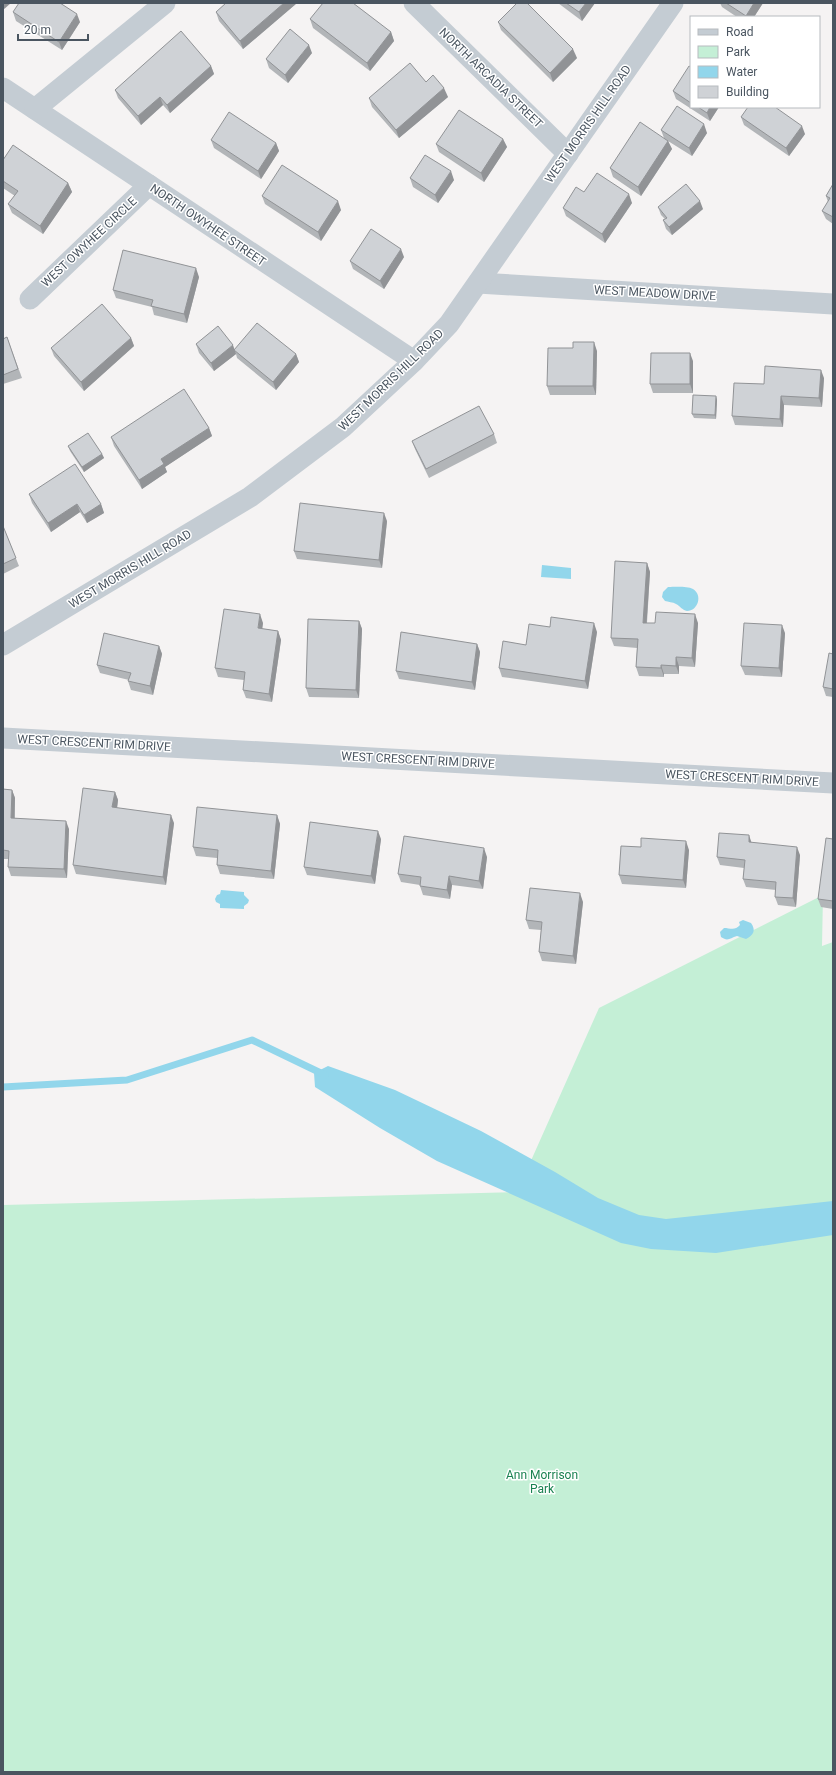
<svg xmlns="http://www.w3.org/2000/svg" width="836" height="1775" font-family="Roboto,sans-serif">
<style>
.green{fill:#c4efd6}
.water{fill:#92d6eb}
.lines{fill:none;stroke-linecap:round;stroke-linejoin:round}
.stream{stroke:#92d6eb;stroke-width:7}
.minor{stroke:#c4ccd3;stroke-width:21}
.wall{fill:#b2b5b8}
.shaded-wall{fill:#919396}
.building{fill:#cfd2d6;stroke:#919396}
.labels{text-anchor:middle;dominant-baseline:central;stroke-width:3;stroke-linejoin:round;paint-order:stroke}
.street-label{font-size:12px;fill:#4a5560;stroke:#fff}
.park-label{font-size:12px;fill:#1a8251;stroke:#fff}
</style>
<rect width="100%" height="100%" fill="#f5f3f3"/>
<polygon class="green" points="823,895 822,946 833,942 833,1772 3,1772 3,1205 517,1192 599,1008"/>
<g class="water">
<polygon points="542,565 571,568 571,579 541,577"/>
<path d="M668 587C675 587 687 586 693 589 703 595 698 611 687 611 682 610 680 606 676 604 673 602 668 602 665 601L662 597 663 592Z"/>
<polygon points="221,890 244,892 244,895 249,900 248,903 244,906 244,909 220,908 220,904 216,902 215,899 217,895 220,894"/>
<path d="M743 920 751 923C756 930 754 935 746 939L737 936C730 938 728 942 721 937L720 932 724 928C730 928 735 931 740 925L739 922Z"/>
<polygon points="328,1066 395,1090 481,1131 555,1172 598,1198 639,1215 666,1219 833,1201 833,1235 716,1253 651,1249 621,1243 437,1161 380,1128 315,1087 314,1073"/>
</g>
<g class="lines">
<polyline class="stream" points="3,1087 127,1080 252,1040 325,1075"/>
<g class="minor">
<polyline points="414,3 568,154"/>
<polyline points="3,88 414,361"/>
<polyline points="35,109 165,3"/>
<polyline points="478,283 833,304"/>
<polyline points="30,299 149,185"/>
<polyline points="3,645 250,497 343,427 414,361 449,324 673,3"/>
<polyline points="3,738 833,783"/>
</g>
</g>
<g class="wall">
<polygon points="297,3 243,49 219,21 216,12"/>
<polygon points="558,3 595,3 582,21"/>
<polygon points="720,3 763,3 754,17 737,17 722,7"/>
<polygon points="13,12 80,22 62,50 16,21"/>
<polygon points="310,19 391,32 394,41 370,71 313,28"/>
<polygon points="498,22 577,58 553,82 501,30"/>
<polygon points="312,53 288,83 269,68 266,59"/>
<polygon points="211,66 214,74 170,113 163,105 141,125 118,98 115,90"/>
<polygon points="691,67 691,107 719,107 710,121 676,99 673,91"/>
<polygon points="426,82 448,97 399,138 372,107 369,98"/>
<polygon points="741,117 805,134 789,156 744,125"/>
<polygon points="661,130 707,133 692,156 668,141 672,149 641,196 613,177 610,168 664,138"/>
<polygon points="503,139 507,147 484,182 439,152 436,144"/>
<polygon points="211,140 276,143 279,151 261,179 214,148"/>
<polygon points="3,160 68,183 72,192 43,234 12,213 8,204 15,196 3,188"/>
<polygon points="410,178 454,180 438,203 413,187"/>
<polygon points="833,184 833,224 826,219 822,211 828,202 826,196"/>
<polygon points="584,192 632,203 605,243 566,216 563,208"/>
<polygon points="262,196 341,210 321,241 265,204"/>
<polygon points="658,207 703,209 672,235 666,229 663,220 665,219 661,215"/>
<polygon points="404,257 384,289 353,269 350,261"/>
<polygon points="199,277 187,323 154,315 152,307 116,298 113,290"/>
<polygon points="7,337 22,378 3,384 3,339"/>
<polygon points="131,338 134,346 84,391 54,356 51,348"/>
<polygon points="196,344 235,349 296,354 299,362 276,390 237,358 236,354 214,371 199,353"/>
<polygon points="597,351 596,395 550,395 547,386"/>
<polygon points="693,361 693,393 653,393 650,384"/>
<polygon points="824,378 822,407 784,405 783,427 735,425 732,416 764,384"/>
<polygon points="716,396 717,400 716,419 694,418 692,414"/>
<polygon points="209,428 212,436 165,467 167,472 142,489 114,446 111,437"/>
<polygon points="494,434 497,443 429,478 415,449 412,441"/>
<polygon points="68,446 102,454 104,458 84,472 70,451"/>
<polygon points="29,494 101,504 104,513 87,523 80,512 51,532 32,503"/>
<polygon points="387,521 382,568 297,559 294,551"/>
<polygon points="3,526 19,566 3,574"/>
<polygon points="647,563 650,572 647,623 698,623 695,667 679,666 679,674 664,674 664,677 639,676 636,667 637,648 614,646 611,638"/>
<polygon points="359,621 362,629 359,698 309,697 306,688"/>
<polygon points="263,623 262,629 278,631 281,640 272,702 246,698 243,690 244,680 218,677 215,668"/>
<polygon points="597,632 588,689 502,677 499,668 526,645"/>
<polygon points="785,633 782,677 745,675 741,666"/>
<polygon points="477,644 480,652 475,690 399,679 396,671"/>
<polygon points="159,646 162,654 153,695 131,690 128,681 129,680 100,673 97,665"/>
<polygon points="833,654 833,697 826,696 823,687"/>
<polygon points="3,789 12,790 15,798 15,818 69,829 67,878 11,876 8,867 9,859 3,859"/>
<polygon points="115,792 118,800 117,808 174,823 166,885 76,874 73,865"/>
<polygon points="277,815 280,824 274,879 220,874 217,865 217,858 196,856 193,847"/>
<polygon points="381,839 375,884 307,875 304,867"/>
<polygon points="833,839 833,909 821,907 818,899"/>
<polygon points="752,843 800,855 796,907 778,905 775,897 776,890 746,887 743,879 744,868 720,865 717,857"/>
<polygon points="689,850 686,888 622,884 619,875"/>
<polygon points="487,857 483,889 452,885 450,899 423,895 420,886 420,885 401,882 398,874"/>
<polygon points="583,902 576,964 542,961 539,952 541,930 529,929 526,920"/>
</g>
<g class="shaded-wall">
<polygon points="3,3 11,3 3,10"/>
<polygon points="284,3 297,3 243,49 240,41"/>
<polygon points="586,3 595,3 582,21 579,12"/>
<polygon points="754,3 763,3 754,17 746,17 746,16"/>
<polygon points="77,14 80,22 62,50 59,42"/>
<polygon points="391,32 394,41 370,71 367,63"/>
<polygon points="309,45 312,53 288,83 285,75"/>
<polygon points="573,49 577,58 553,82 550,73"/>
<polygon points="211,66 214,74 170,113 167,105"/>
<polygon points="444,88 448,97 399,138 396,130"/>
<polygon points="160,97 163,105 141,125 138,116"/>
<polygon points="710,107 719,107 710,121 707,113"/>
<polygon points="704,124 707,133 692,156 689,148"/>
<polygon points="802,126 805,134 789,156 786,148"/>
<polygon points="503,139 507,147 484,182 481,173"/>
<polygon points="668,141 672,149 641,196 638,187"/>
<polygon points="276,143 279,151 261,179 258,171"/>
<polygon points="451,171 454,180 438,203 435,195"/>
<polygon points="68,183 72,192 43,234 40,226"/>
<polygon points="629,194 632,203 605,243 602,234"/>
<polygon points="338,201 341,210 321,241 318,232"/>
<polygon points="700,201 703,209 672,235 669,227"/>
<polygon points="401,249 404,257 384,289 380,281"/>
<polygon points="196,268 199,277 187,323 184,314"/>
<polygon points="131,338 134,346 84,391 81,382"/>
<polygon points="594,342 597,351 596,395 593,386"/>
<polygon points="233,345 236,354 214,371 211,363"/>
<polygon points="690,353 693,361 693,393 690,384"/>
<polygon points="296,354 299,362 276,390 273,382"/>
<polygon points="821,370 824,378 822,407 819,398"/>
<polygon points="716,396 717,400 716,419 715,415"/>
<polygon points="781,396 784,405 783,427 780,419"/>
<polygon points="209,428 212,436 165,467 167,472 142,489 139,480 161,459"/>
<polygon points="102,454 104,458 84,472 82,467"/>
<polygon points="77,504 80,512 51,532 48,523"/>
<polygon points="101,504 104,513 87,523 84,515"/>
<polygon points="384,513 387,521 382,568 379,560"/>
<polygon points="647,563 650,572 646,631 643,623"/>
<polygon points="260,614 263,623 261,637 258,628"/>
<polygon points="695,614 698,623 695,667 692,658"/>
<polygon points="359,621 362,629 359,698 356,690"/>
<polygon points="594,623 597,632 588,689 585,681"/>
<polygon points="782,625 785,633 782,677 779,668"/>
<polygon points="278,631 281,640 272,702 269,694"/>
<polygon points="477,644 480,652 475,690 472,682"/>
<polygon points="159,646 162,654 153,695 150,686"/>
<polygon points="676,657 679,666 679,674 676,666"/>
<polygon points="661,665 664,674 664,677 661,668"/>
<polygon points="12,790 15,798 14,827 11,818"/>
<polygon points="115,792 118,800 116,816 112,807"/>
<polygon points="171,815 174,823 166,885 163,877"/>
<polygon points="277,815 280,824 274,879 271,871"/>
<polygon points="66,821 69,829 67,878 64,869"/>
<polygon points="378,831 381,839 375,884 371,876"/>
<polygon points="749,835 752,844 749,842"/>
<polygon points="686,841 689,850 686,888 683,880"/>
<polygon points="797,847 800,855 796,907 793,898"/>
<polygon points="484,848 487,857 483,889 479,881"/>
<polygon points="449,876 452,885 450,899 447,890"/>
<polygon points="580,893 583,902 576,964 573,956"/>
</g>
<g class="building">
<polygon points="19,3 60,3 77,14 59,42 13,12"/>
<polygon points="226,3 284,3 240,41 216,12"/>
<polygon points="323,3 353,3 391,32 367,63 310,19"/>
<polygon points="517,3 527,3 573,49 550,73 498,22"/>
<polygon points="566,3 586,3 579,12"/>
<polygon points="726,3 754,3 746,16"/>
<polygon points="290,29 309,45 285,75 266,59"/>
<polygon points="181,31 211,66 167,105 160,97 138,116 115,90"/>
<polygon points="410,63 426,82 433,75 444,88 396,130 369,98"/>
<polygon points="689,66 691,67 691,103 673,91"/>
<polygon points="677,106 704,124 689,148 661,130"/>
<polygon points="698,107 710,107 707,113"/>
<polygon points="748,107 775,107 802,126 786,148 741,117"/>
<polygon points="459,110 503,139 481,173 436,144"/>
<polygon points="229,112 276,143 258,171 211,140"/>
<polygon points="640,122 668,141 638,187 610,168"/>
<polygon points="13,145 68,183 40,226 8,204 18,191 3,181 3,160"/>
<polygon points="425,155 451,171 435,195 410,178"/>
<polygon points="282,165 338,201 318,232 262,196"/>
<polygon points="597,173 629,194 602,234 563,208 576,187 584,192"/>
<polygon points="686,184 700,201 669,227 663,220 667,218 658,207"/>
<polygon points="833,184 833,217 822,211 830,198 826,196"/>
<polygon points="371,229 401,249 380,281 350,261"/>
<polygon points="123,250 196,268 184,314 151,306 153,300 113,290"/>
<polygon points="102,304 131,338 81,382 51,348"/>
<polygon points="257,323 296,354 273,382 234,350"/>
<polygon points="218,326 233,345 211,363 196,344"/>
<polygon points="7,337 18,369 3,375 3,339"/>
<polygon points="573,342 594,342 593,386 547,386 548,348 573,348"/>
<polygon points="651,353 690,353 690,384 650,384"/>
<polygon points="765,366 821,370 819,398 781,396 780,419 732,416 734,383 764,384"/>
<polygon points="184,389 209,428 161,459 164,464 139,480 111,437"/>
<polygon points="693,395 716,396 715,415 692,414"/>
<polygon points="479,406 494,434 426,469 412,441"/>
<polygon points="88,433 102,454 82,467 68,446"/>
<polygon points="75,464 101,504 84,515 77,504 48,523 29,494"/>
<polygon points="300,503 384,513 379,560 294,551"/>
<polygon points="3,526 16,558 3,564"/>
<polygon points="615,561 647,563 643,623 655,623 656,612 695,614 692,658 676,657 676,666 661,665 661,668 636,667 638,639 611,638"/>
<polygon points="224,609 260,614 258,628 278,631 269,694 243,690 245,672 215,668"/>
<polygon points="551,617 594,623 585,681 499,668 503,641 526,645 529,624 550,627"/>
<polygon points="308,619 359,621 356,690 306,688"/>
<polygon points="744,623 782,625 779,668 741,666"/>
<polygon points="401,632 477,644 472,682 396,671"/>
<polygon points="104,633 159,646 150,686 128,681 131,673 97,665"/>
<polygon points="829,653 833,654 833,689 823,687"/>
<polygon points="83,788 115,792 112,807 171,815 163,877 73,865"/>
<polygon points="3,789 12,790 11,818 66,821 64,869 8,867 9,851 3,850"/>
<polygon points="197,807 277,815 271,871 217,865 218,850 193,847"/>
<polygon points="310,822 378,831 371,876 304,867"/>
<polygon points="719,833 749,835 749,842 797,847 793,898 775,897 776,882 743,879 745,860 717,857"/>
<polygon points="404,836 484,848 479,881 449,876 447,890 420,886 421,877 398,874"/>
<polygon points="641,838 686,841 683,880 619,875 621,846 641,847"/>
<polygon points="826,838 833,839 833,901 818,899"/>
<polygon points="530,888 580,893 573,956 539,952 542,922 526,920"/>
</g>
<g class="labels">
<g class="street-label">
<text transform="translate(491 78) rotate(44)">NORTH ARCADIA STREET</text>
<text transform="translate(588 124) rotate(-55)">WEST MORRIS HILL ROAD</text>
<text transform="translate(208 225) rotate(34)">NORTH OWYHEE STREET</text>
<text transform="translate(89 242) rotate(-43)">WEST OWYHEE CIRCLE</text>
<text transform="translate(655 293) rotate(3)">WEST MEADOW DRIVE</text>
<text transform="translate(391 380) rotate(-44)">WEST MORRIS HILL ROAD</text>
<text transform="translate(130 569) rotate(-31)">WEST MORRIS HILL ROAD</text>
<text transform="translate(94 743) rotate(3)">WEST CRESCENT RIM DRIVE</text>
<text transform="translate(418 760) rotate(3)">WEST CRESCENT RIM DRIVE</text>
<text transform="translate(742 778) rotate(3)">WEST CRESCENT RIM DRIVE</text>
</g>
<g class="park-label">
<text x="542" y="1475">Ann Morrison<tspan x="542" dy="14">Park</tspan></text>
</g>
</g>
<rect width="836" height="1775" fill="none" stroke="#4a5560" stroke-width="8"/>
<rect x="690" y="16" width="130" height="92" fill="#ffffff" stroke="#b7bbbf"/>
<rect x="698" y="29" width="20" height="6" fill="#c4ccd3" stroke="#b7bbbf"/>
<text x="726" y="36" font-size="12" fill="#4a5560">Road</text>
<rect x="698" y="46" width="20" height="12" fill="#c4efd6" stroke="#b7bbbf"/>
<text x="726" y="56" font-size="12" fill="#4a5560">Park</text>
<rect x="698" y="66" width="20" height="12" fill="#92d6eb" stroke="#b7bbbf"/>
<text x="726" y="76" font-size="12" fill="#4a5560">Water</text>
<rect x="698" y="86" width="20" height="12" fill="#cfd2d6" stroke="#b7bbbf"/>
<text x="726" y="96" font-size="12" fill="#4a5560">Building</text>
<path d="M18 34v6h70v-6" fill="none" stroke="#4a5560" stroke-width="2"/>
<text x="24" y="34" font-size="12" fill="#4a5560" stroke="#ffffff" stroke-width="3" paint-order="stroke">20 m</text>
</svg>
